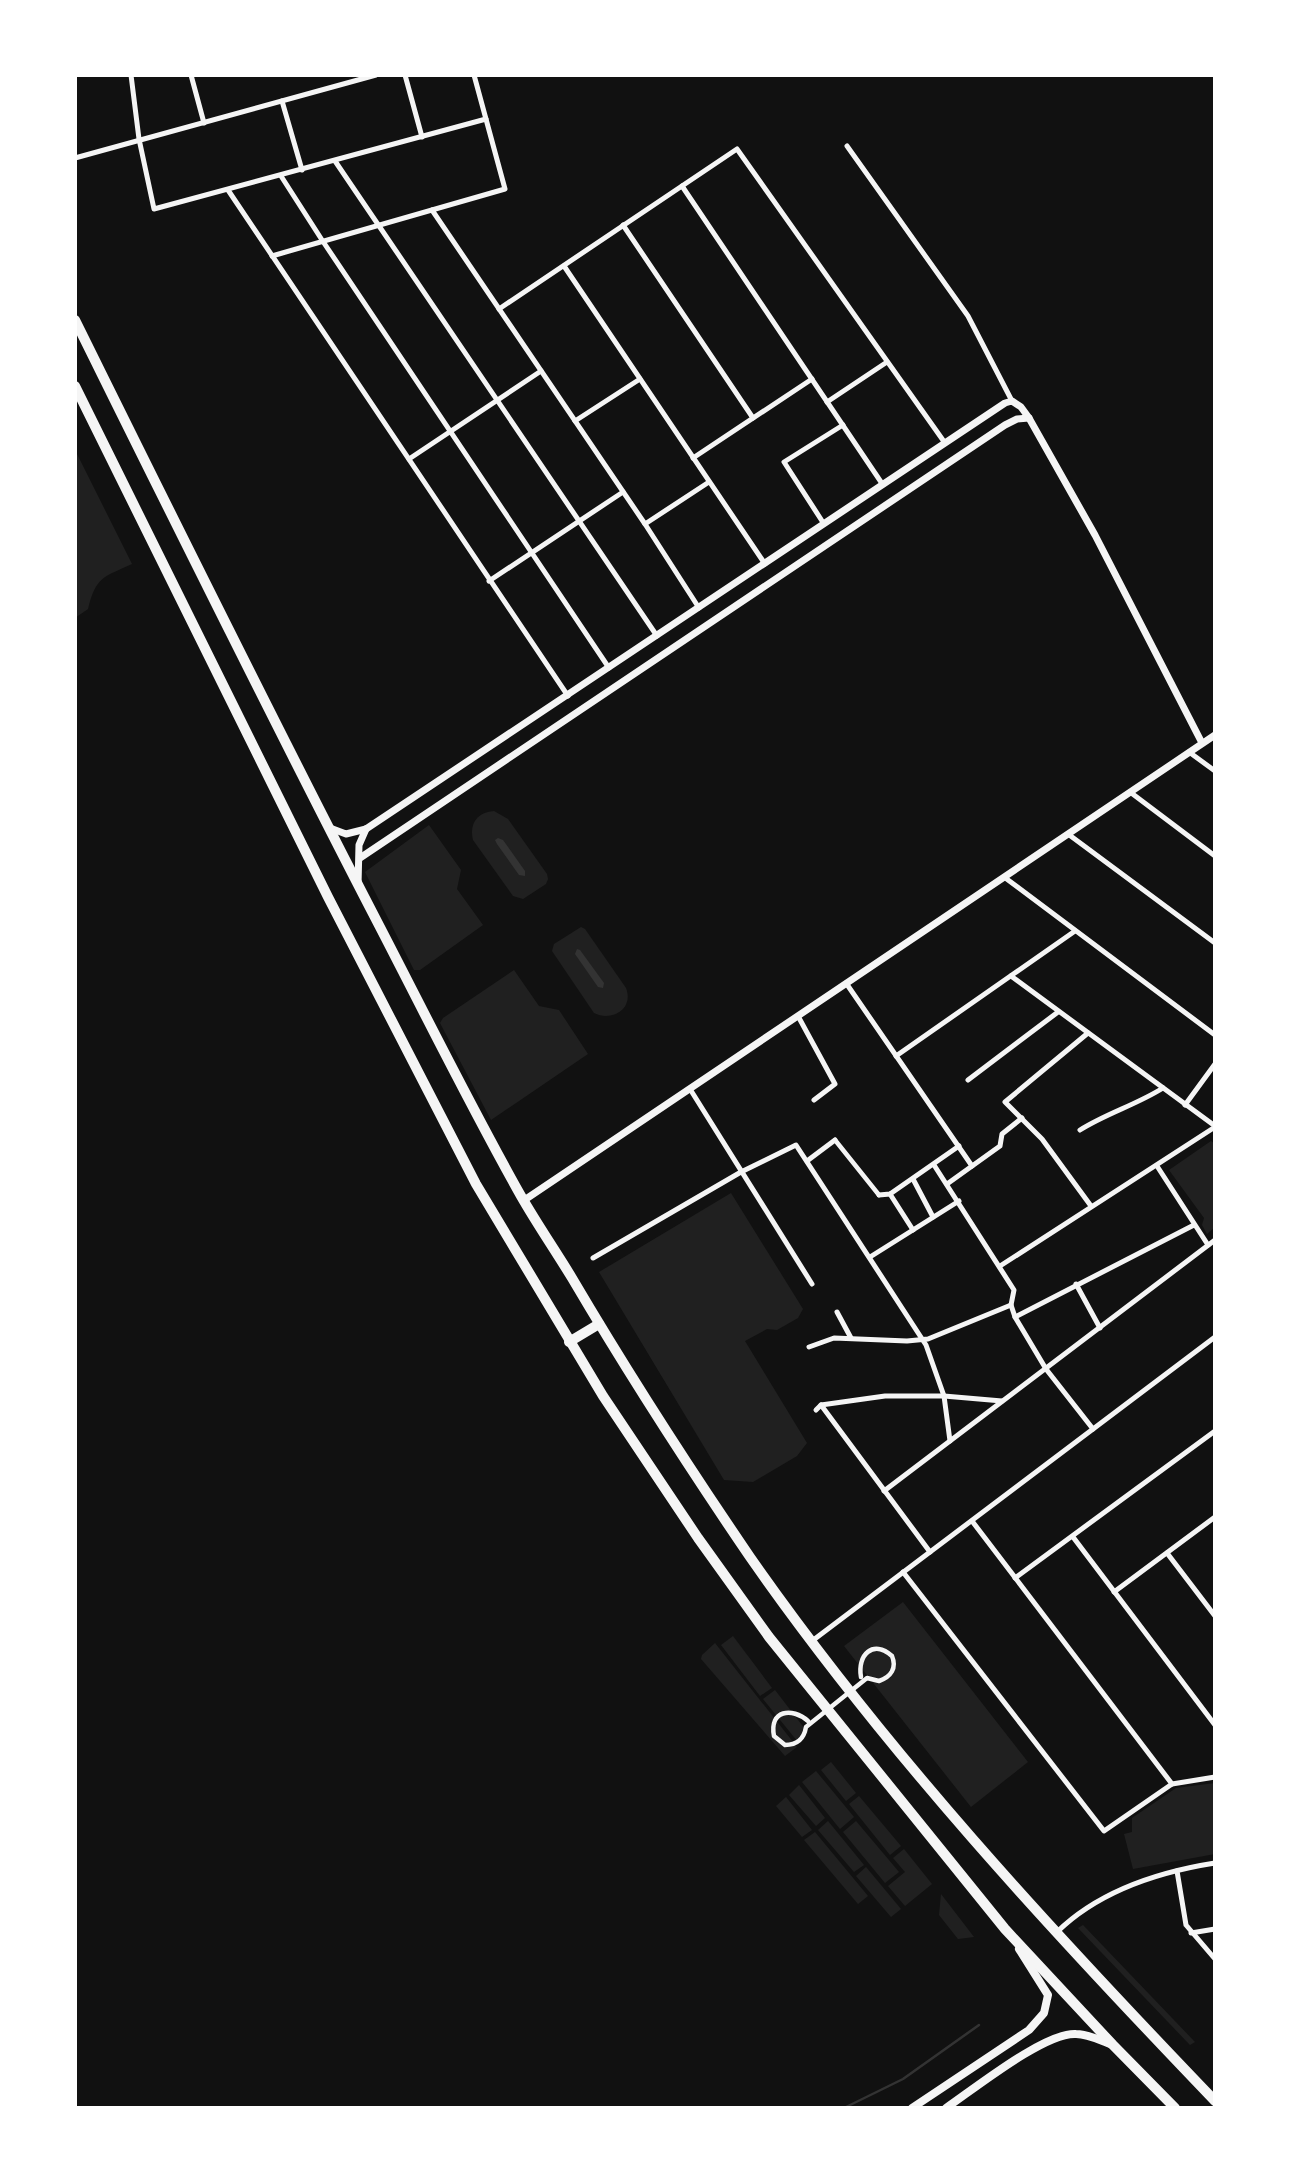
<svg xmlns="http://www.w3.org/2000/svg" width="1290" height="2183" font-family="'Work Sans',sans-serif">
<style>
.green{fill:#202020}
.water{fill:#333}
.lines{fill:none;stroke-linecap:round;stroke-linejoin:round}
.stream{stroke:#333;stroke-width:2.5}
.pedestrian{stroke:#f5f5f5;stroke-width:4.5}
.minor{stroke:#f5f5f5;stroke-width:5}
.tertiary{stroke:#f5f5f5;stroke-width:7}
.secondary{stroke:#f5f5f5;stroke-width:8}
.trunk{stroke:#f5f5f5;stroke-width:10}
</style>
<rect width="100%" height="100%" fill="#111"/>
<g class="green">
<path d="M75 450 132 564C104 577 96 576 88 609L75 618Z"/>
<path d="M494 811 508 819 547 874 548 879 546 884 523 899 513 896 473 840C469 824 477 812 494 811Z"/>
<polygon points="429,825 461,870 457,889 483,925 420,970 414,970 365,872"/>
<path d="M581 927 585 929 626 988C634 1009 612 1022 594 1013L552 951 554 944Z"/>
<polygon points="514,970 539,1006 559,1010 588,1054 491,1120 440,1023 443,1018"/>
<polygon points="1211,1141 1215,1144 1215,1227 1207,1234 1202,1225 1204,1218 1169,1170"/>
<polygon points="731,1193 803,1309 798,1318 777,1330 767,1329 745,1341 807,1443 797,1456 753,1482 724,1480 599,1272"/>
<polygon points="903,1602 1028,1762 971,1807 844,1646"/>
<polygon points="733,1636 772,1688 760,1696 721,1645"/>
<polygon points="715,1643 797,1747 785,1756 701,1659 702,1655"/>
<polygon points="775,1690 808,1733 798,1742 763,1699"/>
<polygon points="831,1762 856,1793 846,1801 821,1770"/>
<polygon points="816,1771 854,1817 840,1829 802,1782"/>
<polygon points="1215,1783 1215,1854 1133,1869 1124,1834 1132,1832 1132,1818 1176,1788"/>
<polygon points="799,1785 825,1818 816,1826 789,1795"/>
<polygon points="859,1796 901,1846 890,1855 849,1804"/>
<polygon points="786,1797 812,1830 802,1837 776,1806"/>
<polygon points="828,1821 864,1865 854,1872 818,1830"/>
<polygon points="856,1821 899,1872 885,1883 843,1832"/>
<polygon points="815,1832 868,1896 858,1904 804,1840"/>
<polygon points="904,1849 932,1884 905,1906 888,1886 905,1872 893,1858"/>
<polygon points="866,1867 901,1909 891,1917 856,1876"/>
<polygon points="941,1894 974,1937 958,1939 939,1915"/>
<polygon points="1083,1925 1195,2042 1190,2045 1078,1928"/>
</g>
<g class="water">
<polygon points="498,838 503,840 525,871 525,876 519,875 497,844 495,840"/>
<polygon points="577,949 580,950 604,983 603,988 598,987 575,954"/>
</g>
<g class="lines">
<polyline class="stream" points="844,2108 903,2079 979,2025"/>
<g class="pedestrian">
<polyline points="835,1140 879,1195"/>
<path d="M808 1721C792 1707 769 1710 774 1736L785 1745C797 1745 804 1739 806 1727L867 1678 879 1681C891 1677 897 1668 892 1656 873 1639 857 1655 861 1677"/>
</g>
<g class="minor">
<polyline points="131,75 139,139 154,209 486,119"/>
<polyline points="191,75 204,123"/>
<polyline points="405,75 422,137"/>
<polyline points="282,101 302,170"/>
<polyline points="847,146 968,316 1012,401"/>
<polyline points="75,158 376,75"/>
<polyline points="335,161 657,636"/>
<polyline points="281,176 322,240 609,668"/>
<polyline points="682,186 883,485"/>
<polyline points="228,190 568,696"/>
<polyline points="432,210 645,524 699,608"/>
<polyline points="623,225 753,418"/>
<polyline points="272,256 505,189 474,75"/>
<polyline points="564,266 765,564"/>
<polyline points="499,309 737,149 945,443"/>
<polyline points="827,402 887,362"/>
<polyline points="575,421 640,379"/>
<polyline points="693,458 812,379"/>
<polyline points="409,459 541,371"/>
<polyline points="645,524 709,482"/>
<polyline points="824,524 784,462 843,425"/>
<polyline points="489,581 623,492"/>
<polyline points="1189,752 1215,771"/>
<polyline points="1130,792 1215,856"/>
<polyline points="1068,834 1215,943"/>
<polyline points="1004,877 1215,1035"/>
<polyline points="1011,976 1215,1126"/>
<polyline points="846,983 972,1166"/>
<polyline points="798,1016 835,1084 814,1100"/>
<polyline points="1088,1033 1005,1102 1042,1139 1091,1206"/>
<polyline points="896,1056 1075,931"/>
<polyline points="968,1080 1058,1012"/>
<polyline points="690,1089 812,1284"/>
<polyline points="1185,1105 1215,1064"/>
<path d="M1080 1130C1107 1113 1136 1105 1163 1088"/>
<polyline points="807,1161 835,1140"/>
<polyline points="934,1165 1014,1290 1011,1305 1015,1317 1046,1369 1093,1429"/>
<polyline points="1157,1166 1208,1245"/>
<polyline points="913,1179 933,1217"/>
<polyline points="947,1184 1000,1146 1002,1134 1022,1118"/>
<polyline points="890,1194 913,1230"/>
<polyline points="879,1195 890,1194 959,1146"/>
<polyline points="870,1257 959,1201"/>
<polyline points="593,1258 741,1172 796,1145 926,1345 944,1396 950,1441"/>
<polyline points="1000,1266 1215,1127"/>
<polyline points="1076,1284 1100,1328"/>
<polyline points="837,1312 851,1338"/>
<polyline points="1015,1317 1194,1225"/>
<polyline points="809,1347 834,1338 907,1341 928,1339 1011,1305"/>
<polyline points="821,1405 930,1552"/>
<polyline points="816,1410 821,1405 885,1396 944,1396 1002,1401"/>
<polyline points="884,1491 1215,1240"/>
<polyline points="972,1521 1172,1784"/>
<polyline points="1073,1537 1215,1725"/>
<polyline points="1167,1553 1215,1616"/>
<polyline points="903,1572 1104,1831 1172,1784 1215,1777"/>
<polyline points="1015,1578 1215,1431"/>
<polyline points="1114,1592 1215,1517"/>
<polyline points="812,1641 1215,1337"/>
<polyline points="1177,1871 1186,1925 1215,1959"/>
<path d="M1057 1932C1099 1891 1158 1872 1215 1863"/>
<polyline points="1191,1933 1215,1929"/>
</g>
<g class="tertiary">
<polyline points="330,828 346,834 366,829 1005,403 1012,401 1021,407 1029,418 1095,535 1202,743"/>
<polyline points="360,858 1005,425 1017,419 1029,418"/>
<polyline points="358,885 359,845 366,829"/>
<polyline points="523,1201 1215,735"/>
</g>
<g class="secondary">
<polyline points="912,2108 1029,2030 1044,2013 1048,1995 1019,1949"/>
<path d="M946 2108C974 2089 1045 2032 1076 2034 1089 2034 1101 2041 1113 2045"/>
</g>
<g class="trunk">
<path d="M75 320C176 524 277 729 382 931 428 1020 472 1109 521 1196 537 1224 555 1250 572 1278 628 1373 688 1466 750 1557 887 1753 1050 1929 1215 2101"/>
<polyline points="75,386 328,897 476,1184 603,1396 698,1538 769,1637 1005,1929 1113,2045 1175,2108"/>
<polyline points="569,1342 599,1324"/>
</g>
</g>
<rect width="1290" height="2183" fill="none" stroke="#ffffff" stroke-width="154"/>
</svg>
